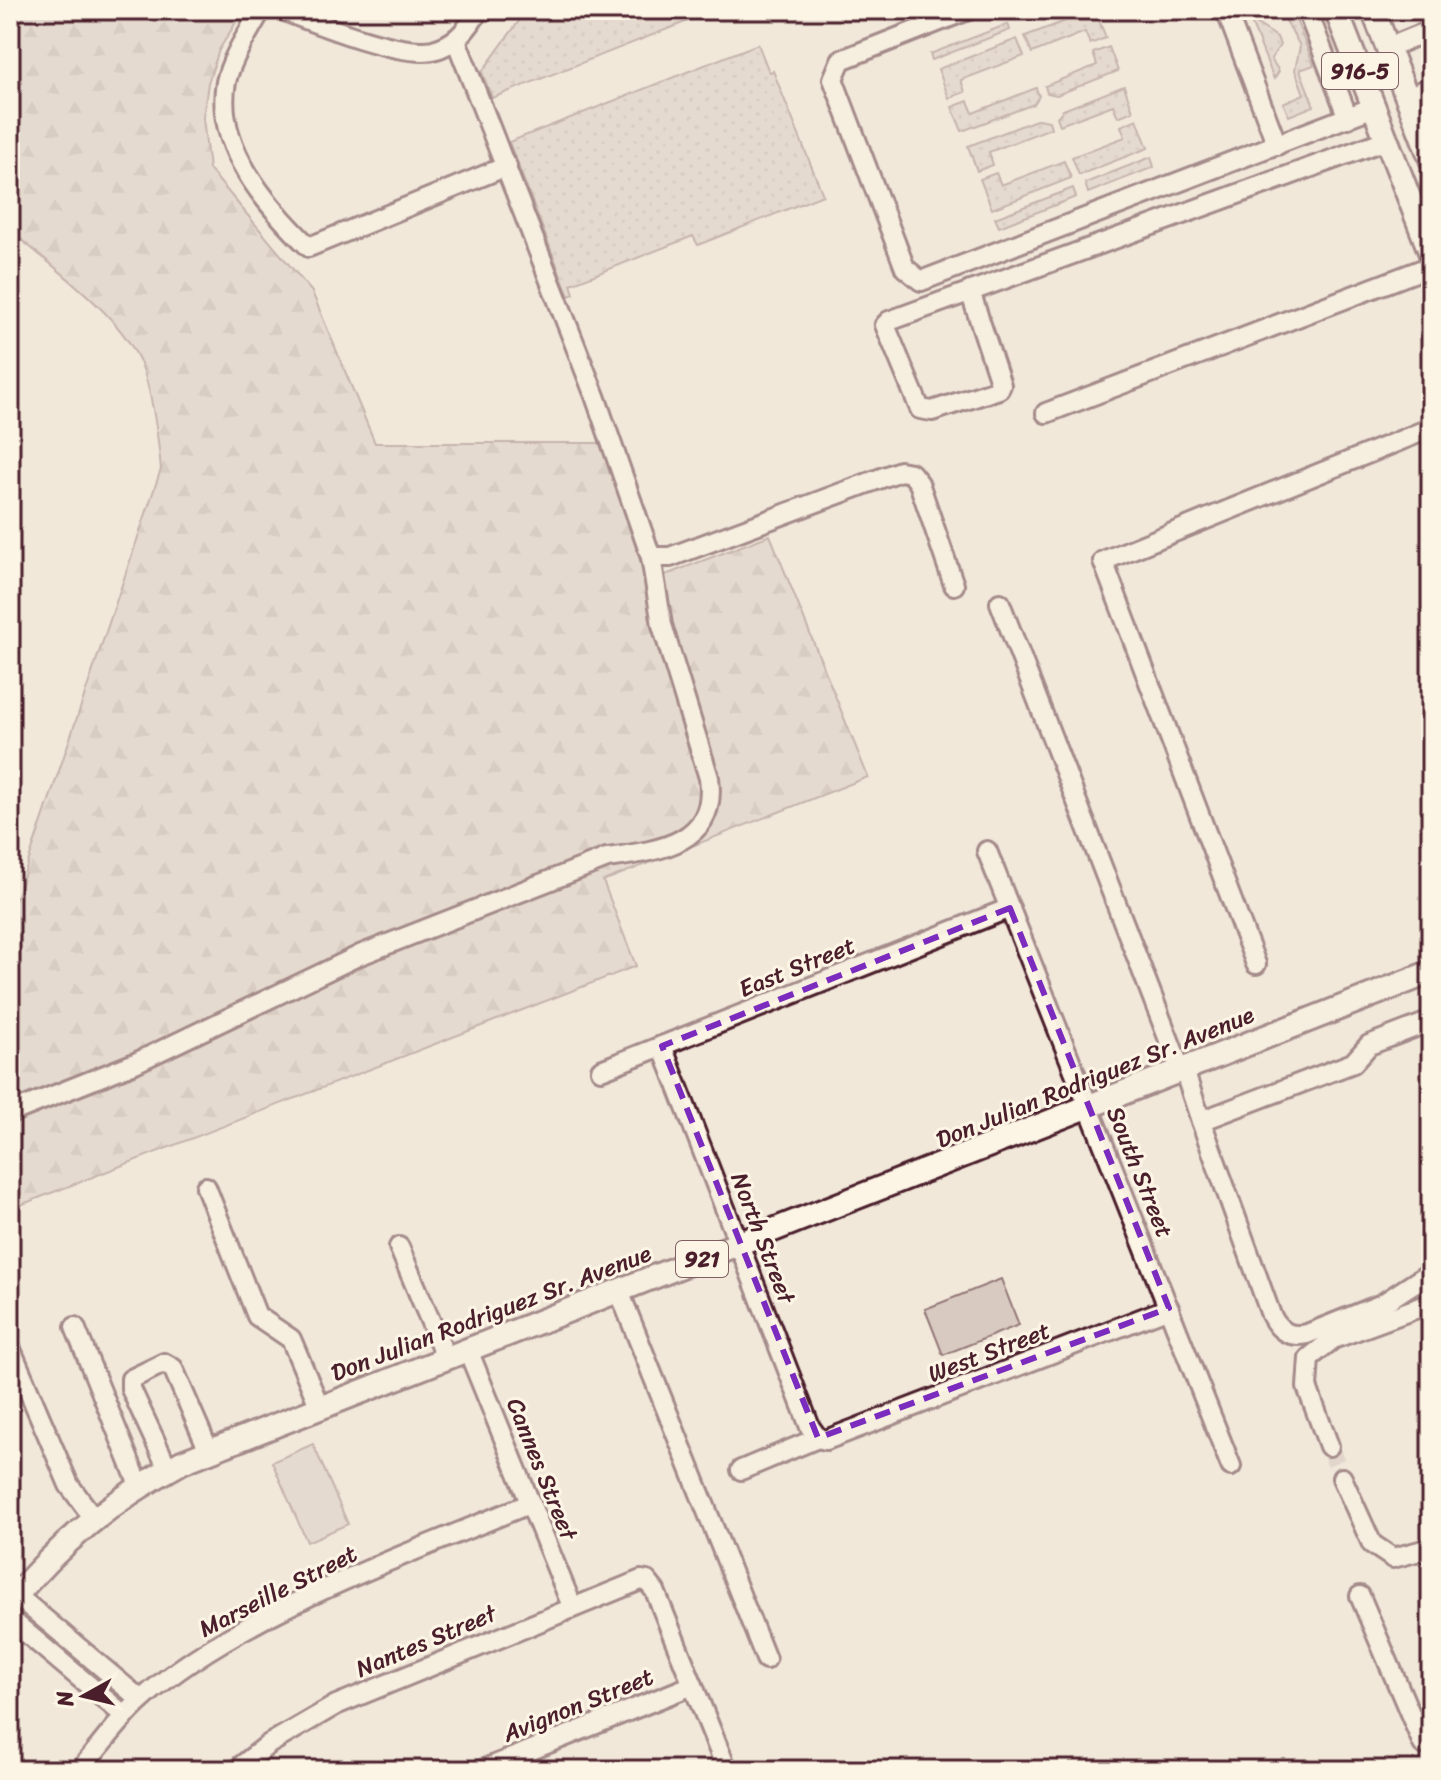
<svg xmlns="http://www.w3.org/2000/svg" width="1441" height="1780" font-family="Sriracha,sans-serif">
<style>
.grass{fill:url(#grass-dots);stroke:#917476;stroke-width:2}
.forest{fill:url(#forest-firs);stroke:#917476;stroke-width:2}
.park{fill:#d8cac0;stroke:#917476;stroke-width:2}
.lines{fill:none;stroke-linecap:round;stroke-linejoin:round}
.minor-tunnel{stroke:#d0c0b7;stroke-width:18;stroke-dasharray:18 9;stroke-linecap:butt}
.minor-casing{stroke:#4a1f2b;stroke-width:24}
.major-casing{stroke:#4a1f2b;stroke-width:28}
.minor{stroke:#fcf5e5;stroke-width:18}
.major{stroke:#fcf5e5;stroke-width:22}
.marked{fill:none;stroke:#7b2cbf;stroke-width:6;stroke-dasharray:16 10;stroke-linejoin:round}
.labels{text-anchor:middle;dominant-baseline:central;stroke-width:6;stroke-linejoin:round;paint-order:stroke}
.shield{fill:#fcf5e5;stroke:#7f5f63;stroke-width:2}
.shield-label{font-size:22px;font-weight:bold;fill:#4a1f2b}
.street-label{font-size:24px;fill:#4a1f2b;stroke:#fcf5e5}
</style>
<defs>
<pattern id="grass-dots" width="8" height="8" patternUnits="userSpaceOnUse" patternTransform="scale(2)"><rect width="8" height="8" fill="#d8cac0"/><path d="M2 2h.1M6 6h.1" fill="none" stroke="#bbada5" stroke-width="1.8" stroke-linecap="round"/></pattern>
<pattern id="forest-firs" width="22" height="20" patternUnits="userSpaceOnUse" patternTransform="scale(2)"><rect width="22" height="20" fill="#d8cac0"/><path d="M5 1l3.5 6h-7zM16 11l3.5 6h-7z" fill="#bbada5"/></pattern>
</defs>
<rect width="100%" height="100%" fill="#f1e8da"/>
<filter id="ink" filterUnits="userSpaceOnUse"><feTurbulence type="fractalNoise" baseFrequency=".0125" numOctaves="2"/><feDisplacementMap in="SourceGraphic" scale="16" xChannelSelector="R" yChannelSelector="G"/><feConvolveMatrix kernelMatrix="1 2 1 2 8 2 1 2 1" color-interpolation-filters="sRGB"/></filter>
<g filter="url(#ink)">
<g class="grass">
<polygon points="527,10 699,10 701,16 492,98 482,72"/>
<polygon points="1095,10 1106,38 1090,44 1085,32 1032,53 1025,36"/>
<polygon points="1246,10 1259,10 1257,24 1277,37 1280,45 1271,59 1279,71 1274,79"/>
<polygon points="1280,10 1292,10 1314,65 1300,70 1314,106 1289,116 1283,103 1304,94 1295,70 1300,46"/>
<polygon points="1008,24 1010,30 932,60 930,54"/>
<polygon points="1017,39 1024,56 961,80 965,92 949,98 938,69"/>
<polygon points="758,44 769,72 773,71 823,195 698,245 693,236 571,284 574,294 569,296 509,142"/>
<polygon points="1109,47 1118,71 1057,95 1047,93 1045,86 1097,65 1093,53"/>
<polygon points="1124,86 1133,111 1118,117 1113,105 1060,125 1057,117 1063,110"/>
<polygon points="1036,88 1039,96 1034,104 962,131 952,107 968,101 973,113"/>
<polygon points="1039,119 1049,121 1051,128 989,152 993,165 977,171 968,146"/>
<polygon points="1137,119 1148,148 1079,175 1072,157 1125,137 1121,126"/>
<polygon points="1151,157 1154,167 1088,193 1085,183"/>
<polygon points="1064,161 1071,178 992,209 980,179 996,173 1001,185"/>
<polygon points="1073,188 1076,197 999,227 995,218"/>
</g>
<path class="forest" d="M17 10H230L241 14 219 50 208 83 203 118 209 169 312 292 375 443H602L647 582 770 535 868 777 603 881 636 966 10 1209V916L161 469C158 437 154 404 144 372 127 318 52 267 10 230V18Z"/>
<g class="park">
<polygon points="1001,1279 1019,1325 943,1355 925,1309"/>
<polygon points="313,1444 348,1524 307,1542 272,1462"/>
</g>
<g class="lines">
<polyline class="minor-tunnel" points="1329,1446 1342,1478"/>
<defs>
<g id="minor">
<path d="M261 10C249 32 231 58 226 82 214 146 267 206 309 247L507 166"/>
<path d="M282 10C315 23 399 57 433 50 454 45 469 29 478 10"/>
<polyline points="968,10 841,60 833,79 905,268 921,281 1374,107"/>
<polyline points="1226,10 1277,145"/>
<polyline points="1307,10 1348,118"/>
<polyline points="456,40 595,396 651,557 670,557 900,471 911,473 919,483 954,585"/>
<polyline points="1387,48 1431,30"/>
<polyline points="1407,97 1431,87"/>
<polyline points="970,291 1001,385 999,389 932,411 920,409 885,325 889,321 1386,140"/>
<polyline points="1046,413 1431,266"/>
<polyline points="1000,603 1181,1071"/>
<polyline points="987,851 1231,1466"/>
<polyline points="1256,964 1103,561 1431,428"/>
<polyline points="662,1046 810,1427 818,1438 826,1440 1169,1308"/>
<polyline points="601,1070 1010,908"/>
<polyline points="1184,1070 1201,1121 1353,1063 1369,1045 1431,1021"/>
<path d="M10 1113 135 1063 360 955 607 858C658 851 718 844 709 778L662 625 651 557"/>
<path d="M1201 1121 1271 1315C1279 1331 1289 1338 1307 1334L1382 1304 1431 1272"/>
<polyline points="206,1187 257,1316 291,1339 320,1408"/>
<polyline points="399,1247 446,1358"/>
<polyline points="619,1291 766,1659"/>
<polyline points="75,1327 139,1485"/>
<polyline points="10,1347 69,1485 93,1517"/>
<polyline points="468,1350 572,1606"/>
<polyline points="1329,1446 1307,1387 1309,1358 1333,1339 1431,1303"/>
<polyline points="168,1469 131,1389 131,1379 164,1363 173,1368 209,1451"/>
<polyline points="741,1470 818,1438"/>
<polyline points="1342,1478 1372,1544 1393,1558 1431,1548"/>
<polyline points="10,1590 141,1700"/>
<polyline points="1360,1596 1423,1744 1431,1741"/>
<polyline points="10,1619 125,1716"/>
<path d="M80 1770C100 1747 118 1721 140 1701 237 1613 410 1554 531 1503"/>
<polyline points="236,1770 269,1744 336,1705 641,1580 647,1581 655,1591 727,1770"/>
<polyline points="482,1770 693,1685"/>
</g>
<g id="major">
<polyline points="1336,10 1431,254"/>
<polyline points="1373,10 1431,159"/>
<path d="M10 1603C59 1543 114 1499 182 1462L1431 972"/>
</g>
</defs>
<use href="#minor" class="minor-casing"/>
<use href="#major" class="major-casing"/>
<use href="#minor" class="minor"/>
<use href="#major" class="major"/>
</g>
</g>
<path d="M0 0H1441V1780H0ZM1010 908 1169 1308 818 1438 662 1046Z" fill="#f1e8da" fill-opacity=".55" fill-rule="evenodd"/>
<path class="marked" d="M1010 908 1169 1308 818 1438 662 1046Z"/>
<g class="labels">
<g class="shield">
<rect x="1322" y="53" width="76" height="36" rx="6"/>
<rect x="676" y="1241" width="52" height="36" rx="6"/>
</g>
<g class="shield-label">
<text x="1360" y="71">916-5</text>
<text x="702" y="1259">921</text>
</g>
<g class="street-label">
<text transform="translate(797 967) rotate(-22)">East Street</text>
<text transform="translate(1095 1077) rotate(-22)">Don Julian Rodriguez Sr. Avenue</text>
<text transform="translate(1140 1172) rotate(68)">South Street</text>
<text transform="translate(763 1238) rotate(69)">North Street</text>
<text transform="translate(491 1313) rotate(-21)">Don Julian Rodriguez Sr. Avenue</text>
<text transform="translate(989 1352) rotate(-21)">West Street</text>
<text transform="translate(542 1469) rotate(68)">Cannes Street</text>
<text transform="translate(278 1591) rotate(-27)">Marseille Street</text>
<text transform="translate(426 1641) rotate(-23)">Nantes Street</text>
<text transform="translate(578 1705) rotate(-22)">Avignon Street</text>
</g>
</g>
<rect width="1441" height="1780" fill="none" stroke="#fcf5e5" stroke-width="40"/>
<rect x="20" y="20" width="1401" height="1740" fill="none" stroke="#4a1f2b" stroke-width="3" filter="url(#ink)"/>
<g transform="translate(84 1696) rotate(262)" stroke="#fcf5e5" stroke-width="6" paint-order="stroke">
<path d="M0-6L14 30L0 20L-14 30Z" fill="#4a1f2b"/>
<text y="-12" font-size="22" font-weight="bold" text-anchor="middle" fill="#4a1f2b">N</text>
</g>
</svg>
